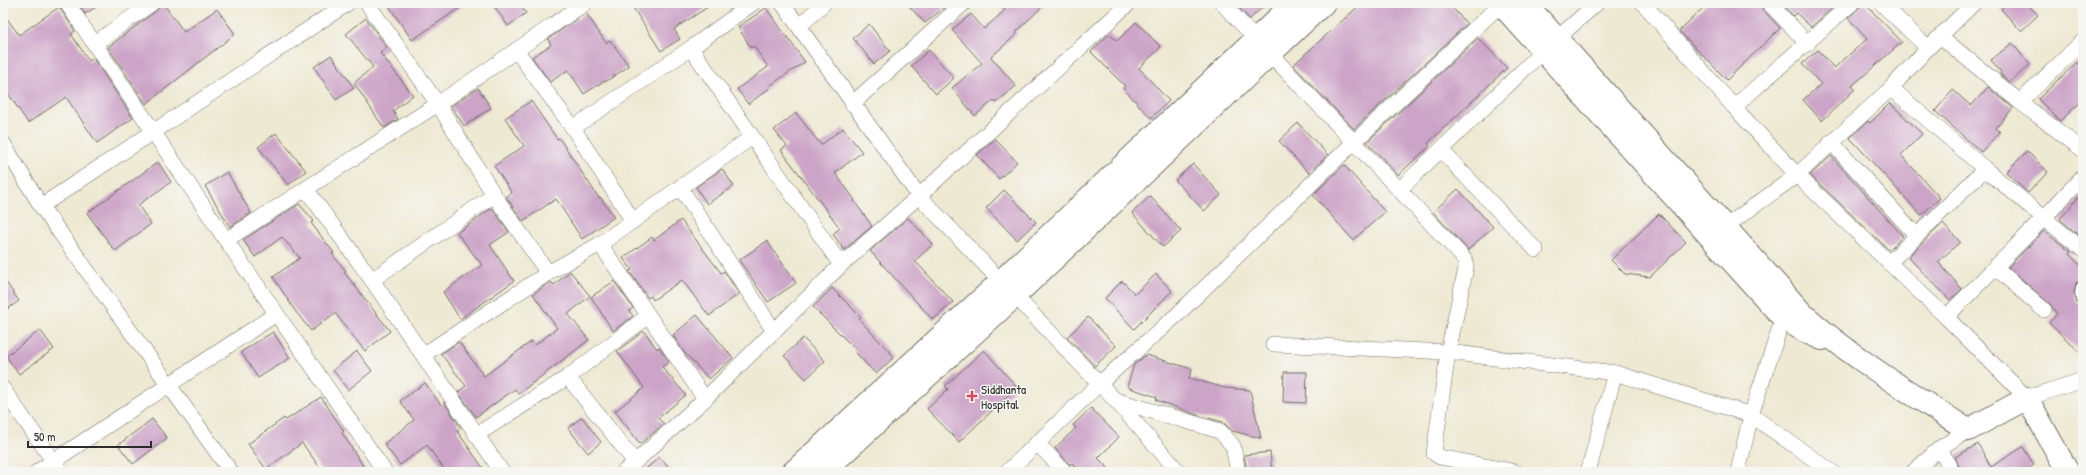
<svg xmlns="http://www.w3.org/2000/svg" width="2086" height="475" font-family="'Patrick Hand',sans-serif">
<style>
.building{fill:#cca4c7}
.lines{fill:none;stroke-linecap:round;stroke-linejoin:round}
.lane-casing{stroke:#6f6e66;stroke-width:10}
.street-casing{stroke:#6f6e66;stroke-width:16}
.secondary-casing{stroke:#6f6e66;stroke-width:24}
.lane{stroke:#fff;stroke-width:8}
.street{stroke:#fff;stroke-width:15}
.secondary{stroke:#fff;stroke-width:22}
.poi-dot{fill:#d1495b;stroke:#f6f6f2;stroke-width:1.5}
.labels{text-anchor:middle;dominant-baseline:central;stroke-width:3;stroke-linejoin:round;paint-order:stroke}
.poi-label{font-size:13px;fill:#2b2b2b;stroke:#f6f6f2;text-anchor:start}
</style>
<rect width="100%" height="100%" fill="#f6f6f2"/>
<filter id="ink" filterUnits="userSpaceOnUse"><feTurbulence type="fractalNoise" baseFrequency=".025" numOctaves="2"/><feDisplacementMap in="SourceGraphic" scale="8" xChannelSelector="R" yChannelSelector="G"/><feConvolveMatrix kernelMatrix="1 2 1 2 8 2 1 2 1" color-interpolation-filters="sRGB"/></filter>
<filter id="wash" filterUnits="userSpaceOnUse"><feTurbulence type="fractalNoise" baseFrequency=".012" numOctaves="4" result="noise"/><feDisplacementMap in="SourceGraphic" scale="16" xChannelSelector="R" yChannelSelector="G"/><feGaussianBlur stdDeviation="0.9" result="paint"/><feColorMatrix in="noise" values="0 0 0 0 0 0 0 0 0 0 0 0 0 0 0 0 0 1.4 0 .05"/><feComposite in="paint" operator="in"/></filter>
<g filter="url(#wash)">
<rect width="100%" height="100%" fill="#eee9d3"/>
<g id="blocks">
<g class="building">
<polygon points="78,3 102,3 85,14"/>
<polygon points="161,3 163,3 184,32 217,9 235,34 146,104 108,47 157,10"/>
<polygon points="387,3 467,3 412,40"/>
<polygon points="492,3 519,3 526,13 508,26"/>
<polygon points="630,3 714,3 674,29 680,39 661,51"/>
<polygon points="906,3 950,3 925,23"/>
<polygon points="998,3 1046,3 1016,32 1017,34 991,57 1016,86 996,103 994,100 975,116 952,88 982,63 952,30 971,14 984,29 1005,10"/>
<polygon points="1234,3 1267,3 1250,19"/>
<polygon points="1362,3 1448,3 1467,24 1354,129 1293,65"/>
<polygon points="1708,3 1760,3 1762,9 1780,28 1727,80 1679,31"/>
<polygon points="1781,3 1838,3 1811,27 1796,13 1793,16"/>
<polygon points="1864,3 1902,42 1852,86 1855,89 1822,121 1803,100 1821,84 1802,64 1818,50 1834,68 1867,39 1848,18"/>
<polygon points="2007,3 2026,3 2038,15 2021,31 2001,9"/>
<polygon points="59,7 75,31 71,34 89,61 93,58 133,118 97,143 66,97 28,123 3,86 3,13 19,35"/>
<polygon points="766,8 805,62 769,86 770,88 748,104 737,89 768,67 754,46 751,48 738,27"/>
<polygon points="586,13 606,43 610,40 629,66 605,82 604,81 584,94 568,70 550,82 532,57 551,45 548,39"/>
<polygon points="366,18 387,48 380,53 413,95 393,111 398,119 384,128 354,83 373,67 346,34"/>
<polygon points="1136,22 1161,47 1139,68 1169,101 1151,118 1123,88 1125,86 1091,52 1109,34 1117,41"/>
<polygon points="869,24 890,51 874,64 853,38"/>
<polygon points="1478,38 1507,68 1428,143 1430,146 1398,175 1367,142"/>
<polygon points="2012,43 2030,65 2010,82 2000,74 2001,72 1991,60"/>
<polygon points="929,50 954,78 936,94 911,66"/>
<polygon points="331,55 354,88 336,100 314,67"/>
<polygon points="2077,62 2083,69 2083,100 2060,121 2038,99"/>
<polygon points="1988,87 2013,108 1996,128 2000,132 1981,152 1935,111 1953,90 1971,106"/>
<polygon points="478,88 491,108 464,126 451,106"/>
<polygon points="531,101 557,139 559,138 599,198 600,197 614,217 582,239 556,199 523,221 506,197 512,193 494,166 524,146 505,118"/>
<polygon points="1890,103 1922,134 1901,155 1940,198 1921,215 1850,138 1868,121 1870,123"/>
<polygon points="796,113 821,145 843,128 862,152 835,173 855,200 854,201 872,226 844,250 833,234 840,228 781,150 787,146 774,130"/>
<polygon points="1298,123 1328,155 1309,173 1279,141"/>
<polygon points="276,133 306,171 288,185 258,147"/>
<polygon points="995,139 1017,162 999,179 977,155"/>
<polygon points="2027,151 2048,172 2028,193 2006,172"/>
<polygon points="1831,156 1903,236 1889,250 1810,175"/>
<polygon points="158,162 171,182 138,205 151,224 115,251 87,213"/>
<polygon points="1193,164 1221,195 1204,211 1175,180"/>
<polygon points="1344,165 1385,212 1353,240 1313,195"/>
<polygon points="722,169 734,186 707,204 696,187"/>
<polygon points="227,172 251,213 230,227 205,186"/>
<polygon points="1458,189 1493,227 1468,250 1433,212"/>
<polygon points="1004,190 1036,222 1017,240 986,208"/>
<polygon points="2083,192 2083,237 2082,238 2060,219"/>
<polygon points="1150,196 1181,231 1163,247 1132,213"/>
<polygon points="299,204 314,221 311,223 334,253 332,254 346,271 344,272 390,331 365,351 335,313 311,331 296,312 273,277 300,258 282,237 255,257 243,240"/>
<polygon points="492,208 509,232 490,245 514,281 460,319 443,292 482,265 457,233"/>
<polygon points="1659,214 1686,242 1650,277 1625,274 1611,260"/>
<polygon points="908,218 933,244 915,261 953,302 933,320 870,251"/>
<polygon points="681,220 721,273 724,271 739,294 709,316 682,280 653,300 651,296 648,298 629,271 632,270 623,258 652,237 654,240"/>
<polygon points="1943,223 1960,242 1938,262 1962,289 1950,300 1908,257"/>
<polygon points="2044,231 2071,252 2069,254 2083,268 2083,279 2076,283 2074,293 2077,302 2083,306 2083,355 2049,323 2057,314 2050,304 2008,267"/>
<polygon points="767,241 796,283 768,302 739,260"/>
<polygon points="570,271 590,296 568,314 589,340 518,394 515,389 476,417 458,392 466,386 441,354 459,342 484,376 532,341 535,345 557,328 533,294 551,282 554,285"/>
<polygon points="1156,274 1172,291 1134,329 1105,298 1122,281 1135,294"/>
<polygon points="3,278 19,301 3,312"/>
<polygon points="614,281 633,308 629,311 633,316 613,331 591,297"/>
<polygon points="832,288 861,317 859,319 894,357 876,374 855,352 856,350 813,307"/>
<polygon points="697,315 733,358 709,379 683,351 673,335"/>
<polygon points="1088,317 1116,346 1095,366 1067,337"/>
<polygon points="40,330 54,349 19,374 6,356"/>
<polygon points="644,331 657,349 659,347 669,362 662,367 686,395 658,418 664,424 640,444 615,411 644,388 617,351"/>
<polygon points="273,332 290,358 258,378 241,352"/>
<polygon points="803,338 825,361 806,379 784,356"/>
<polygon points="984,350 1017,387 959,442 927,409 948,389 945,386"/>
<polygon points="357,351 372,371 348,390 333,370"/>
<polygon points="1146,355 1192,369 1189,378 1225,388 1250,390 1261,438 1232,431 1223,422 1197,415 1156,400 1157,397 1127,387 1134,365"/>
<polygon points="1284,372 1307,372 1306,403 1283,402"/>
<polygon points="425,383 441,405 444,402 461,428 457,431 486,472 446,472 427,445 400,465 384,444 414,420 400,401"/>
<polygon points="321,397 344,431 342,433 367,472 323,472 302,443 266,469 248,444 284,418 286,420"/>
<polygon points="1091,408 1119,437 1098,458 1112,472 1081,472 1072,463 1070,465 1055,448 1076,428 1073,425"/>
<polygon points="582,417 601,442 588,453 568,428"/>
<polygon points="152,419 167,438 133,464 118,445"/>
<polygon points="1978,444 1991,467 2023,447 2034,465 2022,472 1961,472 1955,457"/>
<polygon points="1270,452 1272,472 1247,472 1244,455"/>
<polygon points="660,457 673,472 642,472"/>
</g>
</g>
</g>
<g filter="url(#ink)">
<use href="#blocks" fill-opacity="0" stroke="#6f6e66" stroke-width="1"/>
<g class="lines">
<defs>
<path id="lane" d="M2083 284 2080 287C2079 293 2078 296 2083 301"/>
<g id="street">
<polyline points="67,3 226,240 385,472"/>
<polyline points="367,3 438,104 494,195 548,273"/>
<polyline points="782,3 919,196 1115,400 1179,472"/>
<polyline points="1222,3 1461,255 1466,262 1466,268 1448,352 1434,453 1440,457 1516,472"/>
<polyline points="1643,3 1734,107 1797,175 1946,317 2027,398 2083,380"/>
<polyline points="1769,3 1808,44"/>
<polyline points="1881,3 1928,48"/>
<polyline points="800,26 824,3"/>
<polyline points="1941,37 2020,102 2083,41"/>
<polyline points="95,43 152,3"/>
<polyline points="691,48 841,265"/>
<polyline points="516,50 573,128 633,221"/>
<polyline points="2020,102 2083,150"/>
<polyline points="852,104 964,3"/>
<polyline points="1734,107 1852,3"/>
<polyline points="573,128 691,48 753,3"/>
<polyline points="1831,142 1917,236"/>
<polyline points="3,143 41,206 231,472"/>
<polyline points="1441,150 1536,250"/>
<polyline points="2083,176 2044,218 2083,250"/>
<polyline points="680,187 774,331"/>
<polyline points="306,189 372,280 502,472"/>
<polyline points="1399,190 1543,51 1597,3"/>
<polyline points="41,206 348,3"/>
<polyline points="1718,232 1797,175 1891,88 1928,48 1974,3"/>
<polyline points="226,240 438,104 585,3"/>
<polyline points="600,244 705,399"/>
<polyline points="1889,263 1985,169 1891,88"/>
<polyline points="1995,267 2044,310"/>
<polyline points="372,280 494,195"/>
<polyline points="1946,317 2044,218 1985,169"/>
<polyline points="1273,344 1448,352 1615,373 1751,415 1832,472"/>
<polyline points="423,355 548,273 600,244 752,137"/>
<polyline points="568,377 635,462"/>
<polyline points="3,389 61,472"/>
<polyline points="1115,400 1220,431 1233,446 1238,472"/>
<polyline points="476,435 568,377 648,316"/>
<polyline points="1037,443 1065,472"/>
<polyline points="1940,448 1952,472"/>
<polyline points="37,472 276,314"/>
<polyline points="624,472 705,399 841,265 919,196 1129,3"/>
<polyline points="1007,472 1099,384 1179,313 1354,142 1501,4"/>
<polyline points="1588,472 1615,373"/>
<polyline points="1738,472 1751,415 1783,318"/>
<polyline points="1913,472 1940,448 1968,430"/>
</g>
<g id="secondary">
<polyline points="1500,3 1783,318 1806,332 1822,339"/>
<path d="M1525 3 1803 314C1853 359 1911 393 1968 430L2027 398 2068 472"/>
<polyline points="793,472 1002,280 1294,3"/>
<polyline points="823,472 1016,295 1324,3"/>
</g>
</defs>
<use href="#lane" class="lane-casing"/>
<use href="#street" class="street-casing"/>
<use href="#secondary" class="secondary-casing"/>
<use href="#lane" class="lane"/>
<use href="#street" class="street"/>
<use href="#secondary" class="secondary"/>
</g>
</g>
<path class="poi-dot" d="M970 390h4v4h4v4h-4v4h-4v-4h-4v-4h4z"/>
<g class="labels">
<g class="poi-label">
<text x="981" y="389">Siddhanta<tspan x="981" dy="15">Hospital</tspan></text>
</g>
</g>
<rect width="2086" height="475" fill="none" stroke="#f6f6f2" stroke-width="16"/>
<path d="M28 441v6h123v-6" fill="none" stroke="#2b2b2b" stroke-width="2"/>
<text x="34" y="441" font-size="12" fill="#2b2b2b" stroke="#f6f6f2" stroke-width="3" paint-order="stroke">50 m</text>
</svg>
